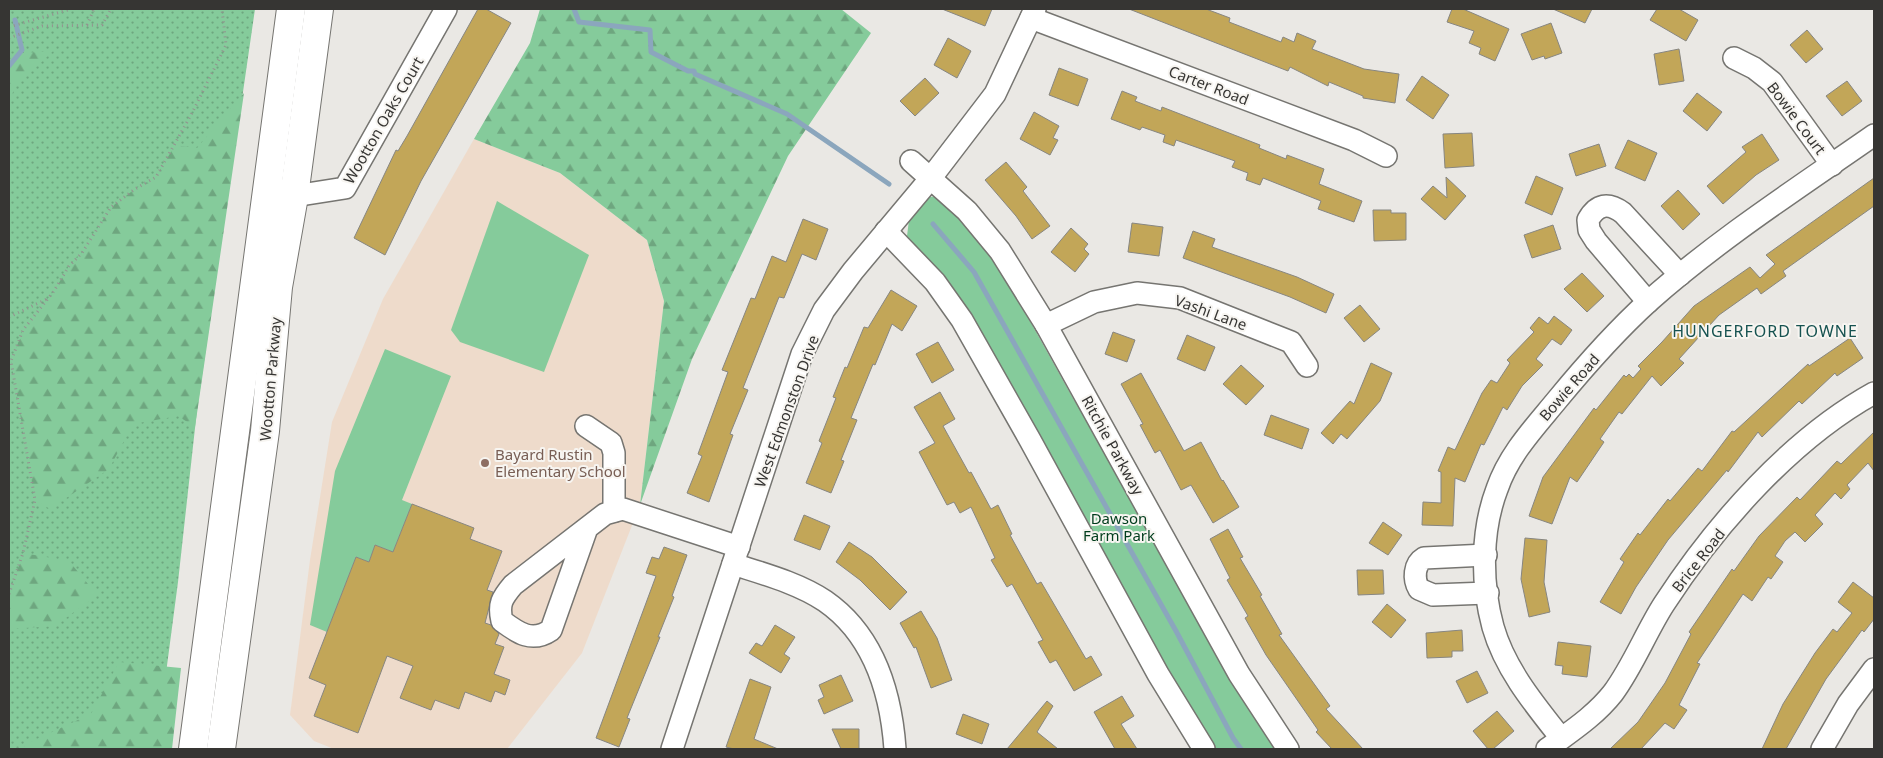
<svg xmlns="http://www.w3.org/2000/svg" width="1883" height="758" font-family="'Noto Sans',sans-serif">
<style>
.education{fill:#eedbcb}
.grass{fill:url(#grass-dots)}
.forest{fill:url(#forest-firs)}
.green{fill:#85cb9b}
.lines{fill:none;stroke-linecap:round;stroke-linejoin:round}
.stream{stroke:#8ba6bd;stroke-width:5}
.building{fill:#c2a658;stroke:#878681}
.minor-casing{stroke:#767571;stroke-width:24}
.major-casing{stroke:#767571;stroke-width:30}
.path{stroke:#93928f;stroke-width:3;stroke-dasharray:1 4;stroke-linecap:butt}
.minor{stroke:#fff;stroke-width:21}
.major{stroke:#fff;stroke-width:28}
.education-dot{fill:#8d6e63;stroke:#f7f5f1;stroke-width:2}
.labels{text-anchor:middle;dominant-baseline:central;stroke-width:4;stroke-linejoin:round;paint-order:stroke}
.street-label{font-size:15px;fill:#363533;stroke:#f7f5f1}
.education-label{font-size:15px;fill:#785e54;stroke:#f7f5f1;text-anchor:start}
.park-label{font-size:15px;fill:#003d1d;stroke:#f7f5f1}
.neighbourhood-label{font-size:16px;letter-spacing:1px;fill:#165250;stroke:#f7f5f1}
</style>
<defs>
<pattern id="grass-dots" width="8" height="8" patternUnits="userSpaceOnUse" patternTransform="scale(1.25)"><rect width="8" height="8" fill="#85cb9b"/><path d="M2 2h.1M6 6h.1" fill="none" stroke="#6ea67f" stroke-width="1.8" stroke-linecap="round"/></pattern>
<pattern id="forest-firs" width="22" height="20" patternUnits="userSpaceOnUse" patternTransform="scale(1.25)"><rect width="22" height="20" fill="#85cb9b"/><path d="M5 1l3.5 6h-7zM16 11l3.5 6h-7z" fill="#6ea67f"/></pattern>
</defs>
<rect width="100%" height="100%" fill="#eae8e4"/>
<polygon class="education" points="474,139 560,173 647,240 664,301 640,505 582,653 507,749 334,749 314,741 290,715 310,560 332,422 383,299"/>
<polygon class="grass" points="9,9 255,9 197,410 178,582 156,749 9,749"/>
<g class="forest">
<polygon points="540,9 841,9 871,33 788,156 692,359 640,505 664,301 647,240 560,173 474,139 530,43"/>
<polygon points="53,51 14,87 9,110 9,54"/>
<polygon points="244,93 195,427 178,416 133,424 109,469 50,509 35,500 11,361 23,330 54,291 69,266 82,253 111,207 135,189 156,177 174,145 197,148"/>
<polygon points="23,553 69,561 97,595 55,626 9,629 9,594"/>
<polygon points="119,662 181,668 172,749 22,749 26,744 91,714"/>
</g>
<g class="green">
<polygon points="938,196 948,200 995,258 1074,400 1145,512 1281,749 1215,749 1163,662 998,363 951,286 907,236 909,220 930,197"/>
<polygon points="497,201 589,255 544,372 460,342 451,330"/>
<polygon points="385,349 451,376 402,500 412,504 393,552 375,545 369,562 356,557 327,632 310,625 335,471"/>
</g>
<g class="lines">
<g class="stream">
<polyline points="574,9 579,22 650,30 651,52 688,71 694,71 695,74 787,114 889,184"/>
<polyline points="9,66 22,50 15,20"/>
<polyline points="933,224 974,272 1176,631 1233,738 1241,749"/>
</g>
</g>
<g class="building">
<polygon points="478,9 486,9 511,23 421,181 385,255 354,238 396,150 398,151 407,136"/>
<polygon points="942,9 992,9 985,26"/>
<polygon points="1129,9 1206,9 1230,18 1229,22 1281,42 1283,37 1294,42 1297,33 1316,41 1312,49 1364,69 1399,74 1395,103 1363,98 1363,96 1329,82 1328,86 1290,67 1288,71"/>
<polygon points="1452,9 1463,9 1509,29 1495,61 1479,54 1481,48 1469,43 1474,31 1447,22"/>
<polygon points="1553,9 1592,9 1585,23"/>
<polygon points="1657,9 1679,9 1698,20 1686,41 1650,20"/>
<polygon points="1551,23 1562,53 1545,59 1544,56 1532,60 1521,34"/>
<polygon points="1807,30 1823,49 1806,63 1790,45"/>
<polygon points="948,38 971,51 957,78 934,65"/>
<polygon points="1679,49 1684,81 1659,85 1654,54"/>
<polygon points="1059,68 1088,79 1078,106 1049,95"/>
<polygon points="1422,76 1449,95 1433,119 1406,100"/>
<polygon points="925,78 939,93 915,116 900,101"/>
<polygon points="1847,81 1862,101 1842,116 1826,96"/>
<polygon points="1122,91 1137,97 1135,101 1161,111 1162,107 1260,145 1259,148 1286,159 1287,155 1324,169 1319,184 1362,201 1354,222 1318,209 1321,201 1263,178 1260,185 1246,180 1248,173 1232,167 1235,161 1176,140 1174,146 1163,142 1165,135 1142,127 1140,130 1111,119"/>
<polygon points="1697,93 1722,112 1707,131 1683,111"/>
<polygon points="1034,112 1059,126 1053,138 1058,140 1050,155 1020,139"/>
<polygon points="1472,133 1474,166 1445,168 1443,134"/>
<polygon points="1762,134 1779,160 1756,175 1723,204 1707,186 1746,152 1742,147"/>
<polygon points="1628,140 1657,153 1645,181 1615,168"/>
<polygon points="1599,144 1606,166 1576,176 1569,154"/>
<polygon points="1006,162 1027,187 1023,191 1050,226 1032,239 1016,216 985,180"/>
<polygon points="1536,176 1563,188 1552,215 1525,203"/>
<polygon points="1446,177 1466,196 1445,220 1421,199 1433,186 1447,198"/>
<polygon points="1874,178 1874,206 1783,271 1786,276 1761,294 1757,288 1719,315 1679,359 1684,363 1661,386 1652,376 1622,414 1619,412 1600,439 1604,442 1577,482 1570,477 1552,524 1529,516 1543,477 1594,408 1596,410 1624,375 1626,377 1629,374 1633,378 1641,369 1638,366 1662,342 1694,306 1750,267 1760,278 1775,264 1766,255"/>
<polygon points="1678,190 1700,214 1683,230 1661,206"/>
<polygon points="1373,210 1391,210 1391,213 1406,213 1406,240 1374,241"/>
<polygon points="803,219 828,229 816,260 802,254 784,298 779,297 743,388 748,390 730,434 733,435 709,502 687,493 702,456 698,454 728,372 722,370 751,298 755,299 772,256 786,262"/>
<polygon points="1132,223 1163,227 1159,256 1128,252"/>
<polygon points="1553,225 1561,249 1532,258 1524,235"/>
<polygon points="1071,228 1088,244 1084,249 1089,254 1075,272 1051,252"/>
<polygon points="1193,231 1215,239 1212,247 1297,277 1334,294 1326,313 1290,297 1183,258"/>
<polygon points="1582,273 1604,296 1587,312 1564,289"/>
<polygon points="891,290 917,306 902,331 892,324 875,365 873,364 851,418 857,420 841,460 844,461 831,493 806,483 822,443 819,441 836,398 833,397 845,367 847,368 864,327 868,328"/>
<polygon points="1360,305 1380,329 1364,342 1344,318"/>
<polygon points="1554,316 1572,330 1561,345 1552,339 1536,359 1543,365 1522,386 1507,410 1503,407 1484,445 1481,444 1465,482 1455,478 1453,526 1422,525 1423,502 1441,503 1441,472 1438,471 1448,447 1455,450 1482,393 1491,380 1497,383 1510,363 1507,360 1534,332 1530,328 1539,317 1548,324"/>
<polygon points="1113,332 1135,340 1127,362 1105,354"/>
<polygon points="1187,335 1215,347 1205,371 1177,359"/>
<polygon points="1850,338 1863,358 1837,376 1835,373 1802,404 1799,401 1762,437 1758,432 1728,472 1727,470 1668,540 1636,587 1621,614 1600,602 1624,562 1620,559 1638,533 1640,535 1668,499 1670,501 1698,468 1702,471 1732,431 1734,432 1808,364 1809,366"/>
<polygon points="938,342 954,370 932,383 916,354"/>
<polygon points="1371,363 1392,373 1380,401 1347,439 1341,434 1333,444 1321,433 1350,401 1354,404"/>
<polygon points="1241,365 1264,386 1246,405 1223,384"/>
<polygon points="1141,373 1184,451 1201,442 1222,481 1223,480 1239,507 1213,523 1191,485 1181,490 1160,450 1155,453 1140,425 1143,424 1121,384"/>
<polygon points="940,392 955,419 943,426 969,473 971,472 991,509 998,505 1012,534 1010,535 1037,584 1041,582 1086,659 1091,656 1102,675 1074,691 1056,660 1050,663 1038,642 1043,640 1012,584 1007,587 991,560 995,558 971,507 960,513 954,502 947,505 919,452 935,443 914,407"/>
<polygon points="1271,415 1309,429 1302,449 1264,435"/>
<polygon points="1874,432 1874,471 1868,463 1847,485 1850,489 1841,499 1835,493 1815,515 1823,524 1805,542 1795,532 1785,541 1775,556 1783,562 1771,579 1768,577 1752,601 1743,594 1697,663 1700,664 1679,705 1687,710 1674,729 1665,723 1641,749 1610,749 1638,722 1665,683 1691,634 1689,632 1732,569 1734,571 1759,536 1797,497 1800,500 1837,461 1841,464"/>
<polygon points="412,504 474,528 470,539 502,551 487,590 493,592 485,623 491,625 499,634 495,644 504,647 494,674 510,680 505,695 495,691 491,702 465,692 459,709 435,700 431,710 400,698 413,666 387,656 358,733 314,716 326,685 309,678 356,557 369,562 375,545 393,552"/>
<polygon points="804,515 830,526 820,550 794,540"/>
<polygon points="1383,522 1402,535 1388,555 1369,543"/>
<polygon points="1228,529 1243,557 1240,558 1262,595 1260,596 1282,634 1279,635 1330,706 1326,709 1363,749 1332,749 1316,732 1318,730 1266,655 1245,618 1248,616 1227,580 1230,578 1210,539"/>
<polygon points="1525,538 1547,540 1544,582 1550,612 1529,617 1521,579"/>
<polygon points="849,542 872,557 907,592 890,610 860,580 836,562"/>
<polygon points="664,547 687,555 672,596 674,597 658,637 660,637 627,718 630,719 619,747 596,738 656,576 646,573 652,557 659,559"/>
<polygon points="1357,570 1383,570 1384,594 1358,595"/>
<polygon points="1853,582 1874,598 1874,619 1864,632 1862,630 1826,679 1786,749 1762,749 1783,704 1815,653 1833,629 1837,632 1852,613 1838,602"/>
<polygon points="1387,604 1406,620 1391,638 1372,622"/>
<polygon points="921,611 937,638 952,680 931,688 916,647 914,648 900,623"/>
<polygon points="775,625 795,637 784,654 790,658 781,673 749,653 756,643 762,646"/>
<polygon points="1462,630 1463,651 1452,651 1452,657 1427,658 1426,633"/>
<polygon points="1558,642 1591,646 1587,677 1562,674 1563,666 1555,665"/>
<polygon points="1477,671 1488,693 1467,703 1456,681"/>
<polygon points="841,675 853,701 824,714 818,700 824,697 819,685"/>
<polygon points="750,679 771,687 754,739 778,749 734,749 726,747"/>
<polygon points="1122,696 1134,716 1121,724 1137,749 1115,749 1094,712"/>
<polygon points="1047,701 1053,706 1037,732 1058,749 1007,749"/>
<polygon points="1497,711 1514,731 1493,749 1488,749 1473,731"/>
<polygon points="963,714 989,724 982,744 956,734"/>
<polygon points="832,729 859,729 859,749 841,749"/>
</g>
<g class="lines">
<defs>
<g id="minor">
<polyline points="1031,18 1354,140 1386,156"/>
<polyline points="1734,58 1754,68 1772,82 1832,165"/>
<polyline points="911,161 967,211 1000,251 1046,325 1239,674 1288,749"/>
<polyline points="280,194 294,196 345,188 446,9"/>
<polyline points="886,231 935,282 962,320 1030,440 1158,674 1204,749"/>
<path d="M1648 302 1596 241 1589 230 1588 220C1597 204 1608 202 1623 213L1680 275"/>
<polyline points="1046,325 1094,302 1137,293 1180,298 1291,342 1307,366"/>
<polyline points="586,426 611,443 614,453 614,511"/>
<path d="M587 528 551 630C532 643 518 633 502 621 498 604 502 598 513 585L605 514 623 509 739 547"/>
<path d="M1486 555 1424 558C1414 564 1413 579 1419 589L1433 595 1488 593"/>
<path d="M733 564C764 574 798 583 825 601 874 635 891 693 895 749"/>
<path d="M1561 738C1534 704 1505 669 1493 627 1481 583 1481 531 1497 489 1509 454 1534 428 1557 400 1585 366 1616 331 1649 301 1719 239 1798 188 1874 135"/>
<polyline points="672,749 802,354 824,310 853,271 930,179 995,94 1035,9"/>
<path d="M1547 749C1570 732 1595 716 1613 693 1633 666 1646 632 1664 604 1716 524 1791 439 1874 393"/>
<polyline points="1822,749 1848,704 1874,669"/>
</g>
<g id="major">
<polyline points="193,749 291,9"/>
<polyline points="221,749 265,431 278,287 294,196 319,9"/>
</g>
</defs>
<use href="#minor" class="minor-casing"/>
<use href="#major" class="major-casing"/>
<g class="path">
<polyline points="87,25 94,9"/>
<polyline points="9,27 71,9"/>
<polyline points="9,38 42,26 102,25 111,9"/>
<polyline points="9,317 47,299"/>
<polyline points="9,594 23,553 35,500 11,361 23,330 54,291 69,266 82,253 111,207 135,189 156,177 191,115 226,45 222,9"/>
</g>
<use href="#minor" class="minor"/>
<use href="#major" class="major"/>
</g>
<circle class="education-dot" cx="485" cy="463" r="5"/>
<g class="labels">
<g class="street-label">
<text transform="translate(1209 85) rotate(21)">Carter Road</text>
<text transform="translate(1797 118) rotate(53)">Bowie Court</text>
<text transform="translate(383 120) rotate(-60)">Wootton Oaks Court</text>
<text transform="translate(1211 312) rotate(20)">Vashi Lane</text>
<text transform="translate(270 379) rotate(-85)">Wootton Parkway</text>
<text transform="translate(1569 387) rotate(-49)">Bowie Road</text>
<text transform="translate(786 411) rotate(-70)">West Edmonston Drive</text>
<text transform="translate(1113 445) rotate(61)">Ritchie Parkway</text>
<text transform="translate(1698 560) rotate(-52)">Brice Road</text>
</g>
<g class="education-label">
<text x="495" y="454">Bayard Rustin<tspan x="495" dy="17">Elementary School</tspan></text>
</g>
<g class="park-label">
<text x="1119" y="518">Dawson<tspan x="1119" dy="17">Farm Park</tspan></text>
</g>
<g class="neighbourhood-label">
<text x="1765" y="331">HUNGERFORD TOWNE</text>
</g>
</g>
<rect width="1883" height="758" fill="none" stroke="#363533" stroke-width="20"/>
</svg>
